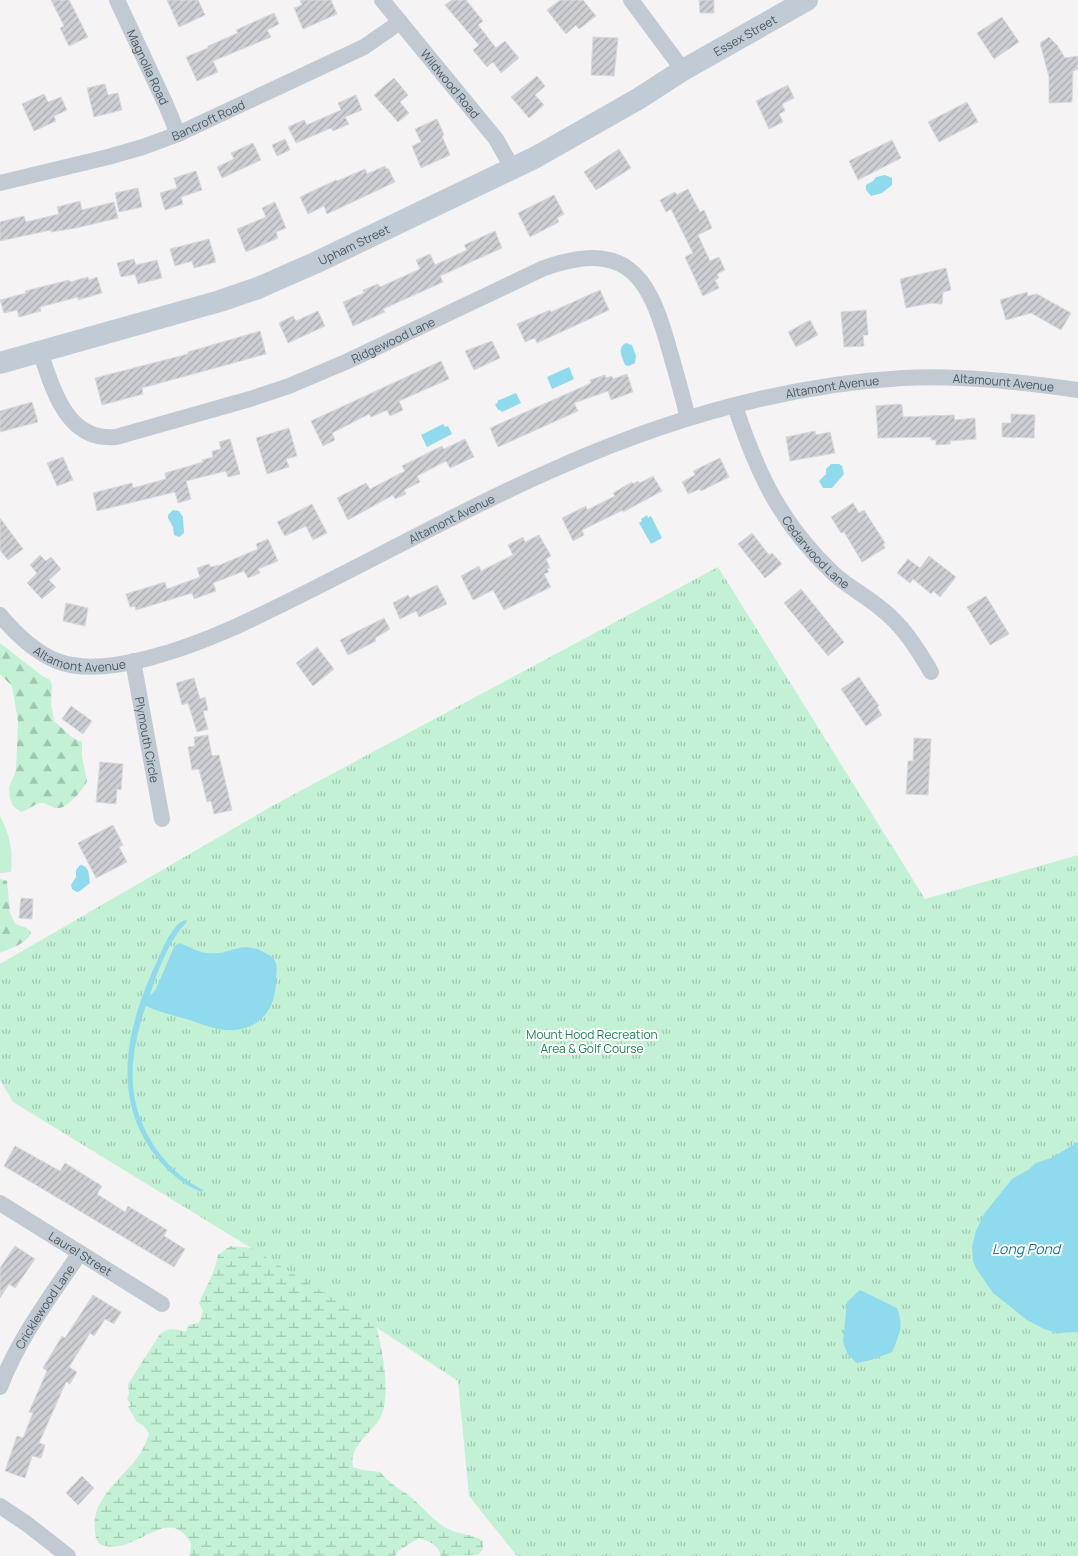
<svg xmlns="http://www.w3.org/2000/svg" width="1078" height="1556" font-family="Manrope,sans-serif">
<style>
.grass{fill:#c3f1d5}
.forest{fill:url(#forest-firs)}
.wetland{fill:url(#wetland-marsh)}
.park{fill:url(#park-tufts)}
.water{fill:#90daee}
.building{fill:url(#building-hatch);stroke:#d7d9de}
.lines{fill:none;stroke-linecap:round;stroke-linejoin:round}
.street{stroke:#c1cad2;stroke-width:16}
.secondary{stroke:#c1cbd6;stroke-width:22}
.labels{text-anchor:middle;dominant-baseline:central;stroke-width:4;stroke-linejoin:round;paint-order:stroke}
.street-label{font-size:12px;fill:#4a5661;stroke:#fff}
.park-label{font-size:12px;fill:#17864f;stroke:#fff}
.water-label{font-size:14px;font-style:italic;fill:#0c7c9b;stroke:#fff}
</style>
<defs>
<pattern id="forest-firs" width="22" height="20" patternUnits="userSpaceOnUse" patternTransform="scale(1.25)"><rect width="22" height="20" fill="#c3f1d5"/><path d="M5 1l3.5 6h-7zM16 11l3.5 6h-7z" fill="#a0c6b0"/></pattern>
<pattern id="wetland-marsh" width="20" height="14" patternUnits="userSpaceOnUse" patternTransform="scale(1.25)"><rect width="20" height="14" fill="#c3f1d5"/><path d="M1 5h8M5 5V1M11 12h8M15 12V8" fill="none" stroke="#a0c6b0"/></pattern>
<pattern id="park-tufts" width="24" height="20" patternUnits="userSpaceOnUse" patternTransform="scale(1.25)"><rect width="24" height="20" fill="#c3f1d5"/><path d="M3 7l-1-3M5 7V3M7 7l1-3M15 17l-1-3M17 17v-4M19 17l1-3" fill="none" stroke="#a0c6b0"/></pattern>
<pattern id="building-hatch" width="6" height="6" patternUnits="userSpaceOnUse" patternTransform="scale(1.25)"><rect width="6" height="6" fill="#cdcfd5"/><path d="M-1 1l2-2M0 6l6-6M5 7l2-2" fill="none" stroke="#a8abb0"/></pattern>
</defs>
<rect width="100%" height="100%" fill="#f5f3f3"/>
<path class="grass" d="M0 816C10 835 13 851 11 872L0 873Z"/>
<g class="forest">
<path d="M0 643 41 675 50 680 52 685 51 704 54 721 73 738 82 742V756L87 781C85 788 67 808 59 808 52 809 47 802 40 803 33 805 28 810 21 812L13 806 10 798 9 788 16 770 18 721 12 686 0 674Z"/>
<path d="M0 879 7 881 10 913 15 924 27 928 31 932C28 944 10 948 0 953Z"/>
</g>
<path class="wetland" d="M230 1246 260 1249 375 1321C381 1344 392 1393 381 1416 372 1434 349 1444 353 1467L362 1470 380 1472C389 1482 396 1487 407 1494 422 1505 433 1522 450 1530 461 1535 473 1534 483 1541V1549L478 1555 441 1556C439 1545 429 1541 419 1538L398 1551 395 1556H190L191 1543C187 1537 182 1530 174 1528 154 1523 126 1556 100 1544 96 1540 95 1536 95 1530 90 1501 122 1478 138 1457 143 1449 147 1442 149 1433L143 1425 137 1422 128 1407 131 1405 127 1399 129 1393 128 1384 160 1334C170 1327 175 1329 186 1332L188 1325 199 1323 203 1311 199 1303C206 1287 215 1272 218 1255Z"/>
<polygon class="park" points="718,567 925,899 1078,855 1078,1556 517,1556 469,1496 458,1381 321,1291 13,1102 0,1080 0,964 274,805"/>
<g class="water">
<polygon points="885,175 892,178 892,185 882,193 871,196 866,190 866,185 873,181 876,177"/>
<path d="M626 343 632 345 636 356 635 363 629 366 625 365C623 358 616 348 626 343Z"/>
<polygon points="569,367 574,379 552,389 547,377"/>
<polygon points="516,393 521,403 502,412 500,410 498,410 495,404 498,403 497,401"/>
<polygon points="443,424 445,427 448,426 452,434 427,447 421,435"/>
<polygon points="831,464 839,464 842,466 844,474 832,488 823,488 819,481 826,474 826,469"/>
<polygon points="173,510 179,511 183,517 184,533 179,537 174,535 173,527 168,518 168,515"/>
<polygon points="647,515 648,518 651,516 662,538 651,544 639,523 642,521 641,519"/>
<path d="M80 865C90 866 89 876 90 883L80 891 77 892 72 889 71 885 76 877V870Z"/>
<path d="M186 920 187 922C170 938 156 974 150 996L156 989 174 947 179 943C189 946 197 952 207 953 233 956 240 937 269 955 280 962 276 971 276 982 275 1016 252 1035 218 1029 207 1027 197 1022 186 1019 172 1015 159 1012 146 1006L145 1008C130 1055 125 1096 151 1141 164 1162 181 1179 203 1190L202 1192C184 1186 166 1170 155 1155 108 1093 129 1019 160 955 164 945 175 921 186 920Z"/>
<polygon points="1078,1142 1078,1332 1057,1333 1044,1329 1027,1320 993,1293 976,1268 973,1261 972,1247 976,1231 984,1214 1012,1179 1028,1170 1036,1163 1051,1158"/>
<path d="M860 1290 897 1308C904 1327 900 1333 892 1352L871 1360 857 1363 848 1355 843 1342 847 1302Z"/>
</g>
<g class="building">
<polygon points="51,0 69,0 88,37 69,46 60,28 64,26"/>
<polygon points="167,0 198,0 205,15 179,27"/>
<polygon points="300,0 331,0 337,14 303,29 294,8 302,5"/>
<polygon points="452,0 466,0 483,21 478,25 496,48 505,41 519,58 501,73 493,62 487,67 473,50 479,45 445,5"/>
<polygon points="560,0 583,0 596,16 579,29 576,25 566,34 547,10"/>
<polygon points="699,0 714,0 714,13 700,13"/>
<polygon points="274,13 279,24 267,30 271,37 213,61 218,72 197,81 186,57 208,48 208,46 238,33 236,30"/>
<polygon points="1002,17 1019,42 994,59 977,33"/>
<polygon points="593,37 618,38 614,76 591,75"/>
<polygon points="1049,37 1057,45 1065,58 1078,56 1078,69 1073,71 1072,102 1049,103 1049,77 1040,43"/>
<polygon points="537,76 545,86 535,95 544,105 529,118 511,97"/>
<polygon points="394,78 408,95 400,102 409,113 398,122 374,95"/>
<polygon points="105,84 108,95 118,93 122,110 94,117 87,88"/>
<polygon points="788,85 794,98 782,104 785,111 779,114 783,122 769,129 756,101"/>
<polygon points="44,94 48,102 61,97 67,110 54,116 56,121 34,131 22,104"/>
<polygon points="356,95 362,110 345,117 349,124 333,131 331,128 296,143 288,127 304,120 307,125 341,110 338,103"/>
<polygon points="967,102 978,122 939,142 928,122"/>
<polygon points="437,119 444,135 442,136 450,155 421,168 412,146 421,142 415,129"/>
<polygon points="285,139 290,150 277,156 272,145"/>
<polygon points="892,140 901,158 858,180 849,161"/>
<polygon points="253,143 261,160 222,178 217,167 234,159 231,153"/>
<polygon points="619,149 631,168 596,190 584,172"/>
<polygon points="385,166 386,169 388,168 395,182 327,214 324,206 308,214 300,197 336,180 337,181 365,169 367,174"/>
<polygon points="196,171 202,190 181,197 183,204 165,210 160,193 177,188 174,178"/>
<polygon points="138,188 142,207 119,212 115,193"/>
<polygon points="688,189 700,212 704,210 712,228 698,235 710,261 719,257 725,270 717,274 719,278 715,280 719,288 703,296 685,257 693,253 671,209 666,212 660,200 675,192 677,195"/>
<polygon points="554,195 564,214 557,218 559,222 530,237 518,213"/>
<polygon points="80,201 82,210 114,202 118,218 76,228 51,232 51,230 0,241 0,222 24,216 26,222 59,214 57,207"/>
<polygon points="275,202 286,228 276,232 278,238 246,252 237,229 266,217 262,208"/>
<polygon points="495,231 502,248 440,276 443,282 383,309 385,312 353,326 343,302 364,293 363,290 378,284 380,287 420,269 416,260 430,254 435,265 467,250 464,245"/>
<polygon points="209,239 216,262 194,268 192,261 175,266 170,249"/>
<polygon points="134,259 136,265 157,260 162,278 138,284 135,274 121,277 117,263"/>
<polygon points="946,268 951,290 943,292 942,304 931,303 906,308 900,279"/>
<polygon points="88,277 89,280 97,277 102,293 78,300 78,297 40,307 41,311 19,317 17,310 4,313 0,300 26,293 25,291 69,280 70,282"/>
<polygon points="600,290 609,310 537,343 535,338 525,342 517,324 550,310 551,312"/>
<polygon points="1027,292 1028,296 1037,294 1071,313 1061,330 1031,313 1006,320 1000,300"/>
<polygon points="866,310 868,335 863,335 864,346 844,347 841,312"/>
<polygon points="318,311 325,326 288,343 279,323 293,316 296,321"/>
<polygon points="810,320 818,335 796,347 788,332"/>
<polygon points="260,331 266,354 142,388 143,394 102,405 95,378 188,354 188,352"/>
<polygon points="492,341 500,358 474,370 465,351"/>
<polygon points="441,361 449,379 399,401 403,410 390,416 387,410 371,417 369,414 332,433 335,440 323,446 311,421"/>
<polygon points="627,374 633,392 611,400 608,391 574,403 578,411 498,447 490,428 591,383 590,380 605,375 606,378 612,376 613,379"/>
<polygon points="32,402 38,422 0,432 0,411"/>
<polygon points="898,404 902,405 903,417 954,415 955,420 975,418 976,439 950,441 950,444 936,445 936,440 931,440 931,437 878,438 876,406"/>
<polygon points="1011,414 1035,415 1034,438 1002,437 1002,423 1011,423"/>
<polygon points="289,428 297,456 286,459 289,467 267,474 256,438"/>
<polygon points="815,431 816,435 830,432 835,453 790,461 786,437"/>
<polygon points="230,439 240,474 228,477 226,471 186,481 191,499 178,503 175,492 97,511 93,493 132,483 133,488 166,479 165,473 203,462 202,460 213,457 212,451 221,449 219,442"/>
<polygon points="465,439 474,457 450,468 446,461 417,476 420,482 404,490 406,494 395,499 393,495 348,520 337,498 366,483 370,489 405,471 402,466 442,446 444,449"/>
<polygon points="63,457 73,480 57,486 47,463"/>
<polygon points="720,458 729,477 701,491 700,489 688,494 682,482 695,475 693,471"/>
<polygon points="653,476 662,491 623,512 623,510 582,530 584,535 573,541 562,518 586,506 587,510 615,496 613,493 632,482 633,484 638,481 640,483"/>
<polygon points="853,503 859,513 864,510 885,543 883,544 885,548 862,562 844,532 841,533 831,517"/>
<polygon points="312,504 327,533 313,540 306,526 285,536 277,522"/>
<polygon points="0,518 23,549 8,560 0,550"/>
<polygon points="752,533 769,555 772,553 782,564 765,578 738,544"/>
<polygon points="539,535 551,556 546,559 550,568 547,569 549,572 544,574 551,587 504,610 493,590 473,600 461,576 479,566 481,571 513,555 508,545 523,537 525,542"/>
<polygon points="268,539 278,561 258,569 260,573 248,578 244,571 213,583 216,591 194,599 192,593 136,610 135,606 130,607 126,594 165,582 167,589 200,577 197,568 209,564 211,567 220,565 258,549 256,544"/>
<polygon points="40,555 46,561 51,557 61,569 49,580 56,587 42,599 27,583 37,573 30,565"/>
<polygon points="929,556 956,577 940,597 933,591 931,594 913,579 910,583 897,573 908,559 920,568"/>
<polygon points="437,585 447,604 419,617 416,611 400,619 393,603 408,595 410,598"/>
<polygon points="801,589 844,642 828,656 784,603"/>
<polygon points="986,596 1009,634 990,645 967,607"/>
<polygon points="66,603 88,608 85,626 63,621"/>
<polygon points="384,618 390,629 375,638 376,641 348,655 340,640"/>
<polygon points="317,647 334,669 313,686 296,663"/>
<polygon points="859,677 879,706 877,707 882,715 866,726 841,689"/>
<polygon points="194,678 200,699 205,697 208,710 203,711 208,729 197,732 188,703 182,705 176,683"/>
<polygon points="71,706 92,721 83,734 62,719"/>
<polygon points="208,735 212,756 219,755 232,810 214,814 211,801 207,802 199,769 192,770 188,747 195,746 194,737"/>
<polygon points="914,738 931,739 928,795 906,794 908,761 913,761"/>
<polygon points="100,762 123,764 121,790 117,789 116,804 96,802"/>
<polygon points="113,825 123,845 119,847 127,862 96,878 78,843"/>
<polygon points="21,898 33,899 32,919 19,918"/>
<polygon points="15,1146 60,1171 65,1163 102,1186 97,1194 125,1212 128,1206 167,1230 164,1236 185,1249 174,1267 4,1166"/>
<polygon points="15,1246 35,1259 15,1288 9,1284 0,1298 0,1268"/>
<polygon points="93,1295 121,1312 114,1324 105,1319 94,1336 90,1333 69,1367 77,1372 70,1384 66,1382 39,1443 45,1445 41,1458 32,1456 25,1478 5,1471 17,1436 23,1438 33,1413 29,1412 47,1371 43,1368 62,1336 65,1338"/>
<polygon points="82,1476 94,1488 78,1505 66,1493"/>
</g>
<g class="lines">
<g class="street">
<path id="s1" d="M117 0 166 105 178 134"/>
<path id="s2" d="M382 0 496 139 513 169"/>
<polyline points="631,0 683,70"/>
<path id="s3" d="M0 183 108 157 143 147 178 134 364 47 400 22"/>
<path id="s4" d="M40 352C53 388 66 442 116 437L250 399 289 386 348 361 544 268C623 240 648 272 668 345 675 369 682 394 688 418"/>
<path id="s5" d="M735 406C757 473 781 524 833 573 847 586 864 595 879 607 902 624 917 648 931 672"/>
<path id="s6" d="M0 615C15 633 35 652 57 661 104 680 190 647 235 627 344 577 447 516 557 468 665 420 785 385 903 378 962 375 1020 382 1078 390"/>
<path id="s7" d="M133 661 162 819"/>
<path id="s8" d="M0 1203 162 1304"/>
<path id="s9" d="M0 1387C19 1338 50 1297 80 1253"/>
<polyline points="0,1506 27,1524 68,1556"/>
</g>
<path class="secondary" id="s10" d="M0 363 220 301 258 288 315 263 536 157 638 99 683 70 807 0"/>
</g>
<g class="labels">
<g class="street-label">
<text stroke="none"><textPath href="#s10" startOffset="818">Essex Street</textPath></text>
<text stroke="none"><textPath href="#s1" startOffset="74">Magnolia Road</textPath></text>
<text stroke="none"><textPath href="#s2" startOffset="108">Wildwood Road</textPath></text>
<text stroke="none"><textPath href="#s3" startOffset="218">Bancroft Road</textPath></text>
<text stroke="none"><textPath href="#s10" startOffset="374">Upham Street</textPath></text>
<text stroke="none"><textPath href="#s4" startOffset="419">Ridgewood Lane</textPath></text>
<text stroke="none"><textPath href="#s6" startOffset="1078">Altamount Avenue</textPath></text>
<text stroke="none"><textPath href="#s6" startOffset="906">Altamont Avenue</textPath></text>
<text stroke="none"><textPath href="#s6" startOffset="501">Altamont Avenue</textPath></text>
<text stroke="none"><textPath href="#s5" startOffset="169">Cedarwood Lane</textPath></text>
<text stroke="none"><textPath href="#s6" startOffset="96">Altamont Avenue</textPath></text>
<text stroke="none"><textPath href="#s7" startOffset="80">Plymouth Circle</textPath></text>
<text stroke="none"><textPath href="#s8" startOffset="95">Laurel Street</textPath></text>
<text stroke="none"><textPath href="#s9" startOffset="92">Cricklewood Lane</textPath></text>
</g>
<g class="park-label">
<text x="592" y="1034">Mount Hood Recreation<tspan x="592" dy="14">Area &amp; Golf Course</tspan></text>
</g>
<g class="water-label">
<text x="1026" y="1248">Long Pond</text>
</g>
</g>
</svg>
